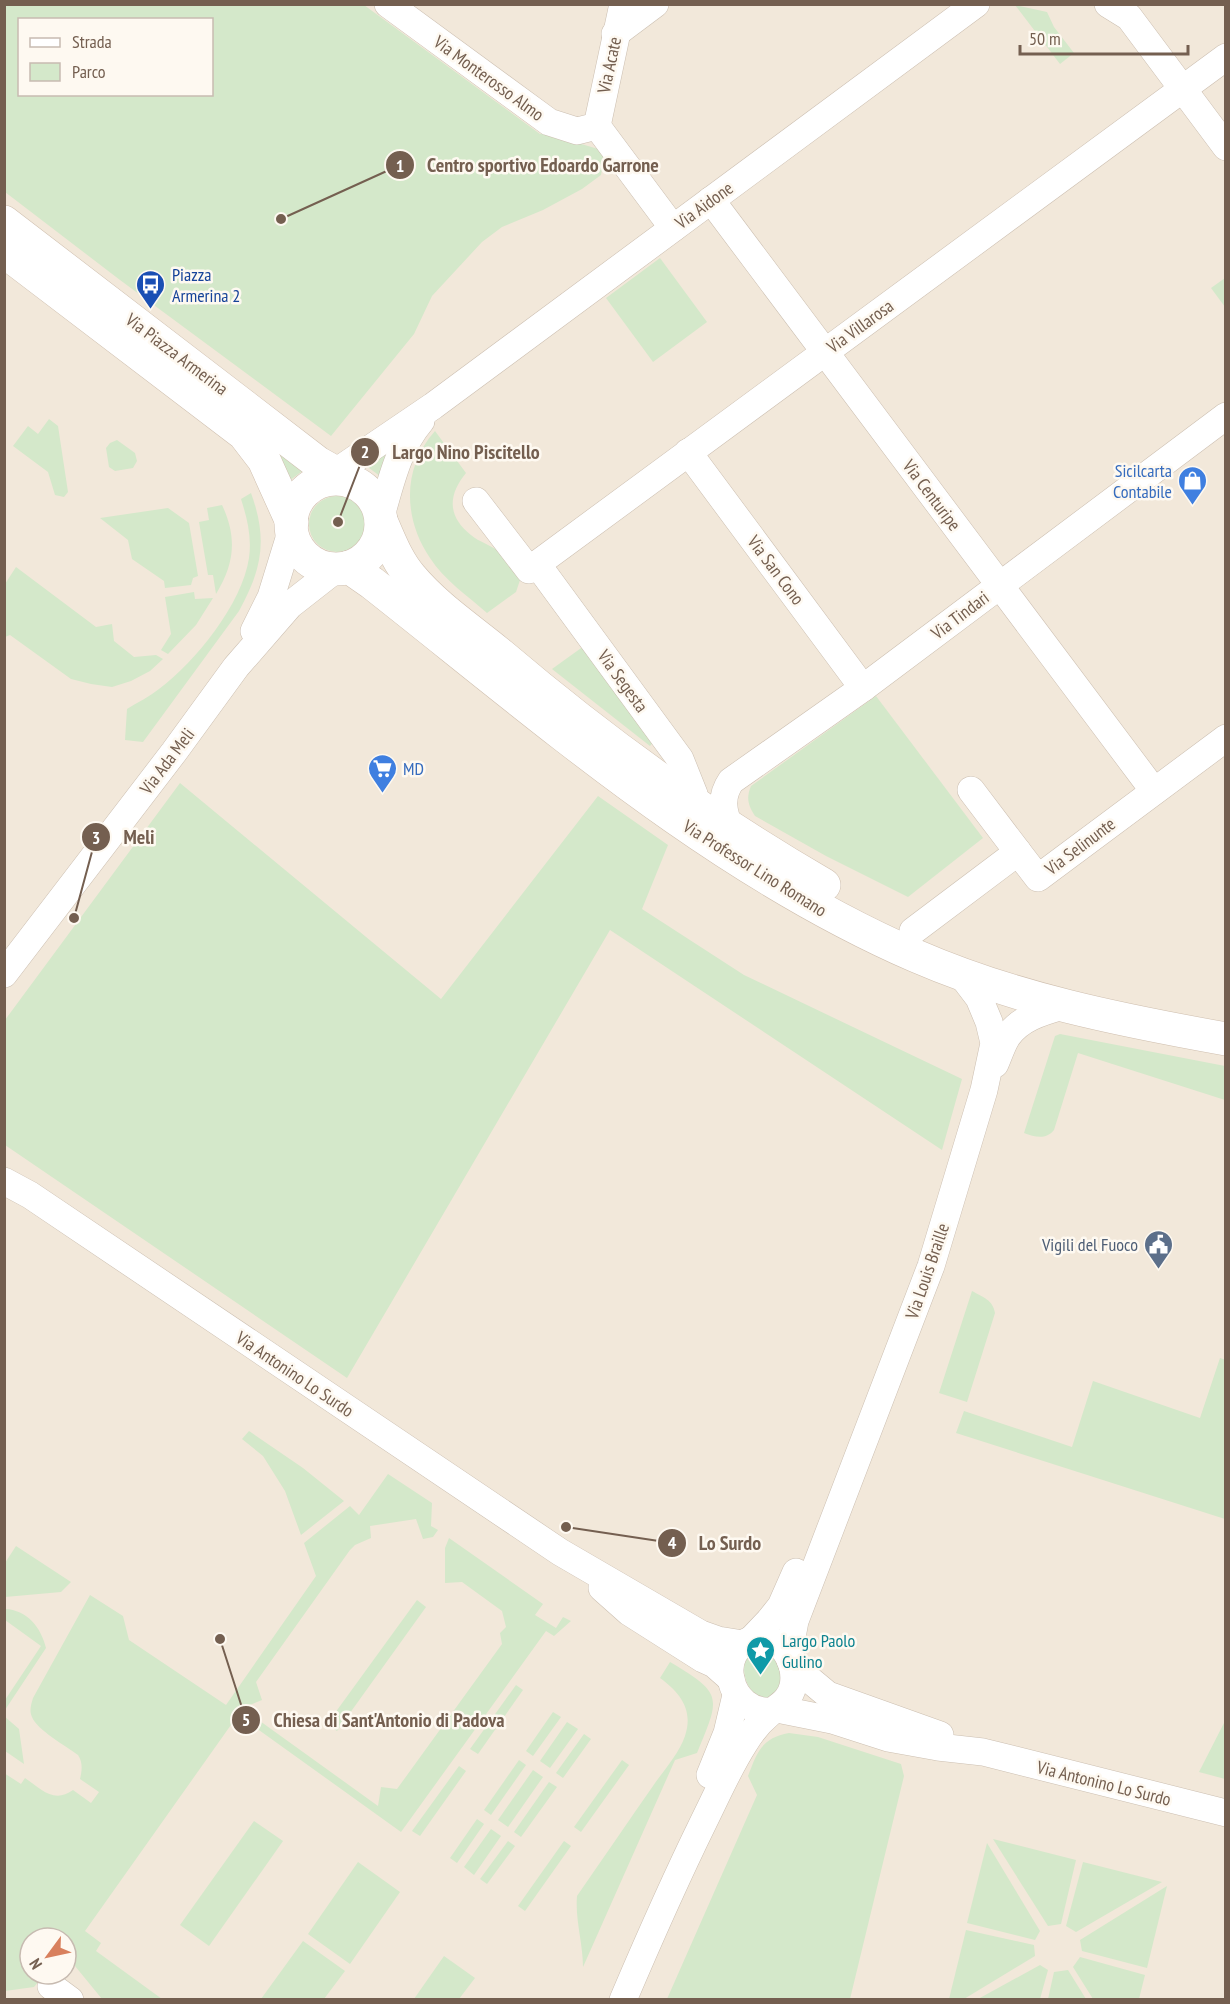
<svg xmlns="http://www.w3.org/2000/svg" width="1230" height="2004" font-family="'PT Sans Narrow',sans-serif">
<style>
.residential{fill:#f2e8da;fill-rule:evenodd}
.green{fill:#d4e8ca;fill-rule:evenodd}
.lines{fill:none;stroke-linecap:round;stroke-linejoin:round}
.street-casing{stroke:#ccbfb1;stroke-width:28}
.secondary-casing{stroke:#cfbfaf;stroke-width:34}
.street{stroke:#fff;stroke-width:27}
.secondary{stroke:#fff;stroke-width:33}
.labels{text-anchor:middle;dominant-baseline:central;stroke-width:5;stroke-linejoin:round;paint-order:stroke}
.street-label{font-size:18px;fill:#745f50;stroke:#fef9f1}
.transit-label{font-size:18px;fill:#164399;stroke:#fef9f1;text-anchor:start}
.shop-label{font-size:18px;fill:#366cbe;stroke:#fef9f1;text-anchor:end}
.service-label{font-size:18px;fill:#4e5e75;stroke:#fef9f1;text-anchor:end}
.culture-label{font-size:18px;fill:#0d838f;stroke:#fef9f1;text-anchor:start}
.leader{fill:none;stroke:#745f50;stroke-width:2}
.callout-dot{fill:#745f50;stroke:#fef9f1;stroke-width:2}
.mark-label{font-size:18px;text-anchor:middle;font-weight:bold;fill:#fff}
.callout-label{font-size:20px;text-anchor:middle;font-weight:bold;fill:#745f50;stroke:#fef9f1;stroke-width:5;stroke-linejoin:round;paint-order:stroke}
</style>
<rect width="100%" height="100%" fill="#fbf6eb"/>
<path class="residential" d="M5 5H1225V1999H5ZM20 20H212V94H20ZM30 1938H66V1974H30Z"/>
<g class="green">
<path d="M4 5H364L540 134 544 133 605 151 601 175 582 189 543 210 502 227 482 242 432 296 414 334 331 436 120 280 5 192ZM20 20H212V94H20Z"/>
<polygon points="1015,5 1047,12 1054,27 1074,53 1060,64"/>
<polygon points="660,258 707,322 653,362 606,298"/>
<polygon points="1225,278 1225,307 1211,288"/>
<polygon points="49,419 58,426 68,492 64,497 55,495 48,472 13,446 28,426 38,434"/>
<path d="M435 431 466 473C448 495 447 516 471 535 479 542 491 545 500 552 508 558 515 569 521 577L516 592 487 613C468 596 444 580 430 558 403 518 402 468 435 431Z"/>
<polygon points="117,440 135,453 137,461 133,468 115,471 109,467 106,448 110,443"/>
<polygon points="398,441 384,479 365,465"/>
<polygon points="271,448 309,466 289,481"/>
<path d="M251 493C268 540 262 569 239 611L143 742 125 740 127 709C138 702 149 697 159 689 196 661 242 604 249 558 252 537 247 518 241 499Z"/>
<circle cx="337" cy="524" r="28"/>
<path d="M222 505C237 537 235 563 216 594L213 575H208L199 522 209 520 207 508Z"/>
<polygon points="168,508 189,523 198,576 193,578 191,585 165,588 164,581 132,559 128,540 100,518"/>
<polygon points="16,567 96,627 112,624 114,641 134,657 156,655 163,659 150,671 131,681 112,687 91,684 71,679 10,635 5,637 5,584"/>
<polygon points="194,592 195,599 213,598 196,625 168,654 161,650 171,634 165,597"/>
<polygon points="584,646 654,741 650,746 552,669"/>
<path d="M876 696 983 838 908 897 826 856 755 816C748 805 746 798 751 786Z"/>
<polygon points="180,783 441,999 598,796 668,845 642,909 744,975 962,1079 942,1150 610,930 347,1378 5,1145 5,1020"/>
<path d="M1060 1034 1225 1066V1100L1078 1053 1054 1130C1046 1140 1035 1137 1024 1133L1055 1036Z"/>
<path d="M972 1291C983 1297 993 1300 995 1313L967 1402 939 1393Z"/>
<polygon points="1220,1358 1226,1360 1225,1519 956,1433 964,1411 1072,1447 1093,1381 1200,1418"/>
<polygon points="249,1431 303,1468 344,1501 301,1535 285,1491 263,1456 242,1439"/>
<path d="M388 1474 432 1503 431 1526 438 1530 433 1537 423 1539 416 1519 370 1526 371 1538 355 1545 350 1550 256 1682 262 1700 242 1708 378 1806 381 1787 397 1789 502 1644 500 1633 506 1627 502 1611 462 1582 445 1583V1548L449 1538 543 1604 535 1615 556 1628 563 1617 571 1621 554 1636 546 1631 401 1832 238 1715 85 1931 101 1943 96 1951 162 1999H102L66 1955V1938H30V1974H45L34 1987 5 1991 4 1773 21 1784 25 1778C41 1789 54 1804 73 1790L91 1803 99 1792 80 1779C82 1771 83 1762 78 1755 66 1746 37 1730 32 1717 29 1711 31 1705 33 1698L90 1595 123 1616 129 1640 226 1705 316 1576 304 1543 350 1506 359 1515Z"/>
<polygon points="16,1546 71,1582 61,1592 5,1597 5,1563"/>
<polygon points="417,1600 426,1607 337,1731 327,1724"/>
<path d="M5 1609C27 1610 41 1627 46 1648L5 1710V1700L41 1646 5 1620Z"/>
<path d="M762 1650 775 1656 785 1683 774 1697C770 1697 765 1698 760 1697 747 1692 738 1667 749 1656 752 1653 757 1651 762 1650Z"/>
<path d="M670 1662C724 1694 720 1697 697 1753L675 1760 583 1967C583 1943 575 1920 577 1896 602 1860 627 1823 653 1786 663 1771 679 1754 685 1736 694 1709 679 1692 660 1678Z"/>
<polygon points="516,1685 523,1690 478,1754 470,1749"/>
<polygon points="553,1712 561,1717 533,1756 526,1751"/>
<polygon points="4,1716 19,1729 24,1764 5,1751"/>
<polygon points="1225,1721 1225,1779 1199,1772"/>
<polygon points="567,1722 578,1729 550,1768 540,1761"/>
<path d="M789 1733 818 1737 901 1764 904 1776 850 1999H667L757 1795 748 1776C757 1753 761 1738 789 1733Z"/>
<polygon points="584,1734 591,1739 563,1778 556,1773"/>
<polygon points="519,1760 526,1765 491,1815 484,1810"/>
<polygon points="622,1760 629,1765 581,1832 574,1827"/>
<polygon points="459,1766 466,1771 420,1836 412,1831"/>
<polygon points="533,1770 543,1777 508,1827 498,1820"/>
<polygon points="549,1782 557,1787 521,1837 514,1832"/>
<polygon points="477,1819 484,1824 457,1863 450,1858"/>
<polygon points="254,1821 283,1841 209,1946 180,1925"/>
<polygon points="491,1829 501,1836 474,1875 464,1867"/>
<polygon points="993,1839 1076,1860 1061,1924 1048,1926"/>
<polygon points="508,1841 515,1846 487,1884 480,1879"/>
<polygon points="564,1841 571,1846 525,1911 518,1906"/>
<polygon points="987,1843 1040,1931 1035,1940 967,1923"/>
<polygon points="358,1862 400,1892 350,1964 308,1934"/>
<polygon points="1083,1862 1162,1882 1076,1932 1066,1926"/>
<polygon points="1167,1886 1147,1968 1082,1951 1080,1940"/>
<polygon points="966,1930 1034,1945 1035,1956 964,1999 949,1999"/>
<polygon points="303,1941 345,1971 324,1999 261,1999"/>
<polygon points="444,1956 475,1978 459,1999 414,1999"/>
<polygon points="1080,1957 1145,1975 1139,1999 1093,1999 1073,1967"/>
<polygon points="1040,1965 1048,1970 1040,1999 978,1999"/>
<polygon points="1068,1970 1086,1999 1048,1999 1054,1972"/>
</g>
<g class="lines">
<defs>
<g id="street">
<polyline points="388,4 549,122 577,131 597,126"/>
<polyline points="1108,4 1129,17 1226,147"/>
<polyline points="615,34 655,4"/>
<polyline points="597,126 673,228"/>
<polyline points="597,126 623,4"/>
<polyline points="711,200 1154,791"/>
<polyline points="688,452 863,688"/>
<polyline points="321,482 433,406 976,4"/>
<polyline points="476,501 529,570 1226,57"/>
<path d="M381 516C391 482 398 448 421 421"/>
<polyline points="537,564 680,759 694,794 695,805"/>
<polyline points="254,631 271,597 292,529"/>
<polyline points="971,790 1018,852"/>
<path d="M730 828C723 811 720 797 731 781L863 688 1226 416"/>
<polyline points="913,931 1018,852 1038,878 1226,738"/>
<polyline points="4,974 174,752 236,667 290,605 336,569"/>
<path d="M995 1064C999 1055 1002 1045 1007 1037 1020 1018 1042 1012 1063 1006"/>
<polyline points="4,1181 30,1195 560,1552 701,1634 718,1640 743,1644"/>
<polyline points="602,1588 629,1612 703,1659 714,1664 731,1679"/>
<polyline points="750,1641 769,1621 781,1606 796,1572"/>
<polyline points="790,1660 792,1637 795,1621 931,1266 984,1090 994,1043 989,1022 979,998 960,973"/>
<polyline points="792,1665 828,1695 940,1735"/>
<polyline points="777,1709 832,1720 888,1738 938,1747 983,1752 1226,1813"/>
<polyline points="710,1775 727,1733 736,1695"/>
<polyline points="51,1986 70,2000"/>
<path d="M623 2000C649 1939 675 1880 704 1821 717 1795 728 1769 744 1744 751 1732 759 1722 770 1713 780 1705 790 1700 793 1686 798 1663 781 1633 754 1639 713 1649 728 1715 772 1711"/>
</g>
<g id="secondary">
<polyline points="4,222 318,463 352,482"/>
<polyline points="4,251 244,434 264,460 292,522"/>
<circle cx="336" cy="524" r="45"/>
<path d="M381 521C390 541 397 561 411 577 436 607 471 630 501 655 602 741 710 819 824 885"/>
<path d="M349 567 372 583C545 719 712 867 916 956 1015 999 1120 1020 1226 1039"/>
</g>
</defs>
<use href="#street" class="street-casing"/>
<use href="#secondary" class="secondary-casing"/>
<use href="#street" class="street"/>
<use href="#secondary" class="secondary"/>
</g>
<defs>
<symbol id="bus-pin" viewBox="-11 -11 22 30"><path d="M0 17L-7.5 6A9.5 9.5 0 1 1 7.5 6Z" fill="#1a4fb4" stroke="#fef9f1"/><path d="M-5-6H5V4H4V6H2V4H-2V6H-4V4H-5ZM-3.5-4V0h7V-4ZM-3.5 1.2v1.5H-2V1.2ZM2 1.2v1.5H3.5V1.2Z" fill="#fff"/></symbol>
<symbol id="shop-pin" viewBox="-11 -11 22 30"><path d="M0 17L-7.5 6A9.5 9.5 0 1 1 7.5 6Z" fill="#3f7fe0" stroke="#fef9f1"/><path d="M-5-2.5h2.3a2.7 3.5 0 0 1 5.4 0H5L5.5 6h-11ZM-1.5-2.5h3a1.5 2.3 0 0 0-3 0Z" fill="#fff"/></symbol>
<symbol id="supermarket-pin" viewBox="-11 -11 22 30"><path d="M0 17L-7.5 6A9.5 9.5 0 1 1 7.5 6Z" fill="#3f7fe0" stroke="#fef9f1"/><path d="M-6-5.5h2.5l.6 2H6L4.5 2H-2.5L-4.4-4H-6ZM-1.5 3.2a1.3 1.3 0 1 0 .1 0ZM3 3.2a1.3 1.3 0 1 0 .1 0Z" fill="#fff"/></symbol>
<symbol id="civic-pin" viewBox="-11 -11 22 30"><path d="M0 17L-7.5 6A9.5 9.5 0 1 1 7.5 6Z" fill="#5c6f8a" stroke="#fef9f1"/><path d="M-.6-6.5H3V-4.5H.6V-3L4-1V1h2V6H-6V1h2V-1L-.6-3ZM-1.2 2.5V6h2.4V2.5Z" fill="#fff"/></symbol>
<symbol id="sight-pin" viewBox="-11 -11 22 30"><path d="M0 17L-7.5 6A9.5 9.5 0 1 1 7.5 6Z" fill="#0f9aa8" stroke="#fef9f1"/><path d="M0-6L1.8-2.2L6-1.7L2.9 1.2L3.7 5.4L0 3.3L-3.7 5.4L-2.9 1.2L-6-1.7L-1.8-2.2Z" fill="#fff"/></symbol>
</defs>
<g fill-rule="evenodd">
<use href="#bus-pin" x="134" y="268" width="33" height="45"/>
<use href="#shop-pin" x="1176" y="464" width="33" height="45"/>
<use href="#supermarket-pin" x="366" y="752" width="33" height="45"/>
<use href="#civic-pin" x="1142" y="1228" width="33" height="45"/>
<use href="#sight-pin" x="744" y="1634" width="33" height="45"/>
</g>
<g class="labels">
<g class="street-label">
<text transform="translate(609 65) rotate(-78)">Via Acate</text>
<text transform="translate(489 78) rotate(36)">Via Monterosso Almo</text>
<text transform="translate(704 205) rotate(-36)">Via Aidone</text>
<text transform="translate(860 326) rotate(-36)">Via Villarosa</text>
<text transform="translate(177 354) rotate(37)">Via Piazza Armerina</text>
<text transform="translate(932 495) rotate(53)">Via Centuripe</text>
<text transform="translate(776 570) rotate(53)">Via San Cono</text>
<text transform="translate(960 615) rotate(-37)">Via Tindari</text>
<text transform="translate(623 681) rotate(54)">Via Segesta</text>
<text transform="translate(167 761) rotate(-53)">Via Ada Meli</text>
<text transform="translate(1080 846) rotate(-37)">Via Selinunte</text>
<text transform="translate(755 868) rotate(32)">Via Professor Lino Romano</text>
<text transform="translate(927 1271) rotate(-71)">Via Louis Braille</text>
<text transform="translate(295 1374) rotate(34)">Via Antonino Lo Surdo</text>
<text transform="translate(1104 1783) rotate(14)">Via Antonino Lo Surdo</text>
</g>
<g class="transit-label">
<text x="172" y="274">Piazza<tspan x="172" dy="21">Armerina 2</tspan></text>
</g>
<g class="shop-label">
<text x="1172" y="470">Sicilcarta<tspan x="1172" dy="21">Contabile</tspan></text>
<text x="403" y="768" text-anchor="start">MD</text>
</g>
<g class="service-label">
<text x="1138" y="1244">Vigili del Fuoco</text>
</g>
<g class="culture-label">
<text x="782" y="1640">Largo Paolo<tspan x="782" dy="21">Gulino</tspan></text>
</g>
</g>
<path class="leader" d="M281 219L400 165M338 522L365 452M74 918L96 837M566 1527L672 1543M220 1639L246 1720"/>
<g class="callout-dot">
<circle cx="281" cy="219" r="6"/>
<circle cx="338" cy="522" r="6"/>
<circle cx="74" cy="918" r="6"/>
<circle cx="566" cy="1527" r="6"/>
<circle cx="220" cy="1639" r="6"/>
<circle cx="400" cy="165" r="15"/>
<circle cx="365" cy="452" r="15"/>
<circle cx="96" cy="837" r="15"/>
<circle cx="672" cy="1543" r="15"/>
<circle cx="246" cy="1720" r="15"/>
</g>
<g class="mark-label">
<text x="400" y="172">1</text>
<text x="365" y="458">2</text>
<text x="96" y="844">3</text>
<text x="672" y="1549">4</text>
<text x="246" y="1726">5</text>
</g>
<g class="callout-label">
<text x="543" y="172">Centro sportivo Edoardo Garrone</text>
<text x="466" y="459">Largo Nino Piscitello</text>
<text x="139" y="844">Meli</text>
<text x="730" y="1550">Lo Surdo</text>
<text x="389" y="1727">Chiesa di Sant'Antonio di Padova</text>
</g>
<rect width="1230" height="2004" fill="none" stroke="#745f50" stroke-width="12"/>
<rect x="18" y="18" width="195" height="78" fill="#fef9f1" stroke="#c7bbb1" stroke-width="1.5"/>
<rect x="30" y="38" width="30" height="9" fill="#ffffff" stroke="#c7bbb1" stroke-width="1.5"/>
<text x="72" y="48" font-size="18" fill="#745f50">Strada</text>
<rect x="30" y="63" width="30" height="18" fill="#d4e8ca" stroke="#c7bbb1" stroke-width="1.5"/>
<text x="72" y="78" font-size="18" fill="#745f50">Parco</text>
<g transform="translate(48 1956) rotate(237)"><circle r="28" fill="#fef9f1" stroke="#c7bbb1" stroke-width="1.5"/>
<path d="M0-4.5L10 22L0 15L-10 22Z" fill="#d8805d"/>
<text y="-9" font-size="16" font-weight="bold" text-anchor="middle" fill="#745f50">N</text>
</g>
<path d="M1020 45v9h168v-9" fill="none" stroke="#745f50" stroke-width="3"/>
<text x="1029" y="45" font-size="18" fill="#745f50" stroke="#fef9f1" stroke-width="4.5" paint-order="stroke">50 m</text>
</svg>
